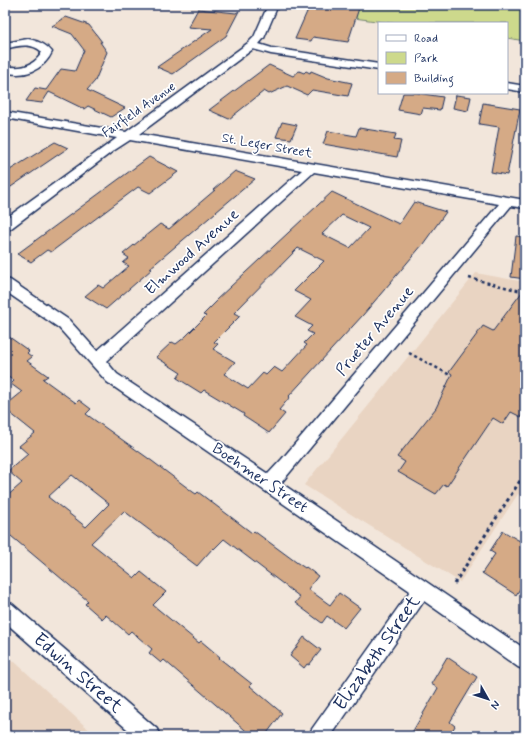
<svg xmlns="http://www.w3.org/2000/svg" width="530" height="741" font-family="Mynerve,sans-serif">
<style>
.built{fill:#e9d4c2}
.green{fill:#cdd98c;stroke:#748475}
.building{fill:#d5aa86;stroke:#1b2f5e;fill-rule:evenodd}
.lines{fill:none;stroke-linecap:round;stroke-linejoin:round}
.minor-casing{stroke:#1b2f5e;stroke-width:3}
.path-far1{stroke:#1b2f5e;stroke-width:2.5;stroke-dasharray:3 3;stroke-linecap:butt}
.path{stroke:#1b2f5e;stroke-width:3;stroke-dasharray:3.5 3.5;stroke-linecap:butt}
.minor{fill:#fff;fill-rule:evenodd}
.labels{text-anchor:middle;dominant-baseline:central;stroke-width:3.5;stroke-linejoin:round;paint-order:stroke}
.far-street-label{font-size:13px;fill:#1b2f5e;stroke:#fff}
.street-label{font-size:16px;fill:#1b2f5e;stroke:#fff}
.near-street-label{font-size:19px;fill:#1b2f5e;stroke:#fff}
</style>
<rect width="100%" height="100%" fill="#f2e6db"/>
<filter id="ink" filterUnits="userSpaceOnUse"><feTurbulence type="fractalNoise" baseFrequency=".025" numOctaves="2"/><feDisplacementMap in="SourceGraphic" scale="8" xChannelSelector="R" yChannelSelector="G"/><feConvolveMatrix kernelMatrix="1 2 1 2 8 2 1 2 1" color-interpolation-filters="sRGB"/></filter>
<g filter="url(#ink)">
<g class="built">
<polygon points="476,273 525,282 525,498 518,494 460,582 304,485"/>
<polygon points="5,653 96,736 5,736"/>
</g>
<polygon class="green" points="289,5 525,5 525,41 507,38 507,23 391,23 287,9"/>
<g class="building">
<polygon points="310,5 360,5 348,42 313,37 311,41 295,39"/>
<polygon points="198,9 236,13 239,11 226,36 173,74 157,67 212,29 188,27"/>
<polygon points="66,17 89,25 102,42 100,42 107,52 95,81 87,90 125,108 111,117 88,106 84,109 49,92 42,103 26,101 35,88 46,90 61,69 75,71 84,50 72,34 52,26"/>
<polygon points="269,65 293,76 299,71 304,73 306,71 310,73 311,71 328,78 352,83 348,96 312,90 307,95 287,86 269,94 264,91 229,119 209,110"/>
<polygon points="403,93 416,93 443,97 440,110 423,108 421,114 398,110"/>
<polygon points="456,95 471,97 468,111 453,108"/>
<polygon points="483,103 520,109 507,175 491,172 499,127 479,124"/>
<polygon points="282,122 297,125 291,139 276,137"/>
<polygon points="359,128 396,134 394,140 401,141 397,157 323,144 328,131 356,136"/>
<polygon points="55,142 68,148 5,191 5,173"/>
<polygon points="149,157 178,172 150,193 138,187 51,252 47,250 31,262 17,254"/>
<polygon points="235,171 255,179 150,268 152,269 106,309 85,296 98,285 103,288 129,266 123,263 129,258 123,254 160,224 169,229 215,190 213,190"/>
<path d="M332 192 399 224 414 202 446 212 423 244 363 315 289 396 290 397 279 410 285 414 269 433 243 416 244 414 204 390 201 393 177 378 181 373 156 357 172 342 176 344 185 337 206 316 203 315 217 301 216 300ZM342 215 369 228 350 248 322 234ZM298 248 324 261 294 291 311 300 295 317 312 326 307 331 313 334 304 343 307 345 282 372 274 367 266 375 263 373 248 389 224 374 235 362 213 349 218 344 214 342 240 316 234 313Z"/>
<polygon points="516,236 525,237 525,279 511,277"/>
<polygon points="525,288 525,419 511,412 503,424 493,418 447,486 444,484 436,494 398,472 405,462 397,457 436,408 452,374 449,372 483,326 493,331"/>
<path d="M5 334 29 351 27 353 32 357 27 361 48 376 43 379 76 403 79 400 91 409 86 414 152 461 193 492 196 494 198 492 252 533 254 531 296 562 305 568 306 567 318 576 308 589 330 605 339 593 360 608 344 628 327 616 322 623 295 603 300 597 224 539 214 549 213 548 197 566 124 511 91 543 135 578 141 572 166 592 153 605 199 643 201 641 220 657 219 658 252 684 250 686 282 713 265 736H252L164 660 161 663 149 653 152 649 131 631 128 634 106 615 102 619 85 604 88 601 5 531V498L22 483 8 471 28 454 19 446 35 433 5 409V406L22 392 11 384 14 381 5 375ZM72 475 109 504 86 527 48 497Z"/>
<polygon points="503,531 518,540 525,542 525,581 516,595 482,573 495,554 490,551"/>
<polygon points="304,637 321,650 309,665 307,664 304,668 290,656"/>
<polygon points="447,657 477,677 450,722 455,726 449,736 410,736 438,688 431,684"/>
</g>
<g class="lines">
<defs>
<g id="minor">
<path d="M268 5H278L264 38 259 44 272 48 379 64V70L271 54 253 49 139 134 525 200V208L511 206 281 483 525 649V670L518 667 424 601 331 736H309L312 729 410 591 107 382 59 328 5 291V279L10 280 69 320 97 351 302 170 130 140 113 151 10 229 5 230V219L117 138 5 118V112L126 132 248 43 254 37ZM314 172 499 204 282 459 268 474 117 374 106 361Z"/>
<path d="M28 39C38 41 46 44 52 52 44 70 24 78 5 72V66C20 69 34 67 42 52 31 42 18 46 5 49V43Z"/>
<polygon points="507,83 525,86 525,92 507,89"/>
<polygon points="5,601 12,604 157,729 160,736 135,736 5,622"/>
</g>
</defs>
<use href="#minor" class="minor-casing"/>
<g class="path-far1">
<polyline points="469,278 525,292"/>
<polyline points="409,353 450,375"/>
</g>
<polyline class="path" points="454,584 525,473"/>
<use href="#minor" class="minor"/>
</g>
</g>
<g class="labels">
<g class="far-street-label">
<text transform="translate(139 110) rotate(-35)">Fairfield Avenue</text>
<text transform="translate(267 146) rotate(10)">St. Leger Street</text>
</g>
<g class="street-label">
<text transform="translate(192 252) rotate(-42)">Elmwood Avenue</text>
<text transform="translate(375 331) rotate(-50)">Prueter Avenue</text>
<text transform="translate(260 478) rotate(34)">Boehmer Street</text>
</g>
<g class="near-street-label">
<text transform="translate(377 653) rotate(-55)">Elizabeth Street</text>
<text transform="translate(78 673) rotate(41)">Edwin Street</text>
</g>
</g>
<rect width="530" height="741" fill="none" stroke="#fff" stroke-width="20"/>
<rect x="10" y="10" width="510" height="721" fill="none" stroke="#1b2f5e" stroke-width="1.5" filter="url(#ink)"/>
<rect x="378" y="22" width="130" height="72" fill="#ffffff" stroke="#a4acbf"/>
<rect x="386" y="35" width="20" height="6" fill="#ffffff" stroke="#a4acbf"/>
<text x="414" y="42" font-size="12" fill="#1b2f5e">Road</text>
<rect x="386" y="52" width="20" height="12" fill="#cdd98c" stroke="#a4acbf"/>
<text x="414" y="62" font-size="12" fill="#1b2f5e">Park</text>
<rect x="386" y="72" width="20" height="12" fill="#d5aa86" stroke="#a4acbf"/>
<text x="414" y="82" font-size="12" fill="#1b2f5e">Building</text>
<g transform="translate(488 699) rotate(129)" stroke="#ffffff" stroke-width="3" paint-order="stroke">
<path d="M0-3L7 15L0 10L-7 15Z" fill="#1b2f5e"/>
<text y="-6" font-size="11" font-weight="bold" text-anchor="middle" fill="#1b2f5e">N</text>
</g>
</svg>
